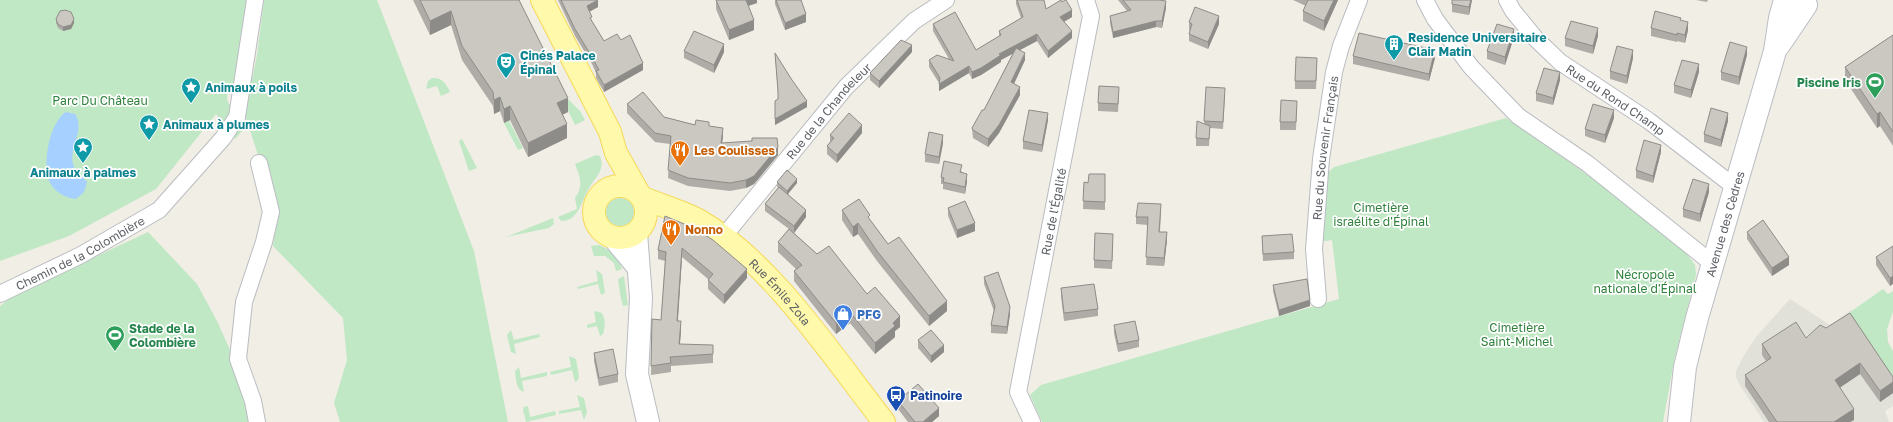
<svg xmlns="http://www.w3.org/2000/svg" width="1893" height="422" font-family="'Golos Text',sans-serif">
<style>
.industrial{fill:#e1e0d9}
.green{fill:#c1e8c5}
.water{fill:#a6d0ff}
.lines{fill:none;stroke-linecap:round;stroke-linejoin:round}
.street-casing{stroke:#babcc1;stroke-width:18}
.secondary-casing{stroke:#babdc3;stroke-width:24}
.primary-casing{stroke:#f6d958;stroke-width:24}
.street{stroke:#fff;stroke-width:16}
.secondary{stroke:#fff;stroke-width:22}
.primary{stroke:#fff9ab;stroke-width:22}
.wall{fill:#afaca7}
.shaded-wall{fill:#8e8c88}
.building{fill:#cbc8c2;stroke:#8e8c88}
.labels{text-anchor:middle;dominant-baseline:central;stroke-width:3.5;stroke-linejoin:round;paint-order:stroke}
.culture-label{font-size:12px;font-weight:bold;fill:#0d838f;stroke:#fff;text-anchor:start}
.leisure-label{font-size:12px;font-weight:bold;fill:#27864d;stroke:#fff;text-anchor:end}
.park-label{font-size:12px;fill:#30813c;stroke:#fff}
.street-label{font-size:12px;fill:#5d6066;stroke:#fff}
.food-label{font-size:12px;font-weight:bold;fill:#c56008;stroke:#fff;text-anchor:start}
.shop-label{font-size:12px;font-weight:bold;fill:#366cbe;stroke:#fff;text-anchor:start}
.transit-label{font-size:12px;font-weight:bold;fill:#164399;stroke:#fff;text-anchor:start}
</style>
<rect width="100%" height="100%" fill="#f0eee5"/>
<polygon class="industrial" points="1790,299 1830,325 1851,310 1893,372 1893,406 1885,411 1889,422 1764,422 1739,384 1736,377 1736,371 1743,357 1756,337"/>
<g class="green">
<polygon points="0,0 249,0 235,86 228,85 227,100 244,129 235,139 216,114 156,189 69,236 0,261"/>
<polygon points="264,0 377,0 474,251 508,422 340,422 334,403 347,360 343,318 273,246 277,214 245,115 257,55"/>
<path d="M432 78C442 77 446 83 450 92L441 96 437 86 426 89 428 81Z"/>
<polygon points="568,99 580,111 585,120 575,125 564,102"/>
<polygon points="1506,118 1629,204 1683,249 1695,265 1696,275 1675,356 1663,422 1042,422 1030,395 1041,385 1339,299 1332,240 1320,242 1323,177 1334,167"/>
<polygon points="509,121 523,148 518,150 504,123"/>
<polygon points="462,139 477,168 469,171 459,141"/>
<path d="M596 155 600 156C606 171 594 178 588 190 582 200 578 222 561 221L558 217 577 209 575 198C584 186 580 177 575 164Z"/>
<circle cx="620" cy="212" r="14"/>
<polygon points="553,218 554,224 549,228 506,237"/>
<polygon points="148,232 197,284 217,321 245,383 252,422 0,422 0,306 14,295"/>
<path d="M599 245C611 250 618 258 622 269L616 271 614 263 605 256H594L591 246Z"/>
<polygon points="596,270 602,274 605,293 601,295 598,284 578,289 577,287 598,281"/>
<polygon points="624,276 628,305 623,306 620,294 618,279"/>
<polygon points="1883,289 1888,294 1893,291 1893,312 1887,329 1888,342 1893,351 1893,384 1846,315"/>
<path d="M594 311 602 313C606 320 605 327 603 334L600 336 597 326 587 328V325L596 322Z"/>
<polygon points="511,330 514,340 539,334 540,337 514,344 516,354 511,352 507,335"/>
<polygon points="569,356 576,359 579,376 578,380 575,382 572,370 551,375 550,372 571,367"/>
<path d="M519 367 521 378 547 372V376L522 381 524 392C516 390 516 379 515 371Z"/>
<polygon points="577,395 584,398 587,412 584,420 581,410 559,414 559,411 580,407"/>
<polygon points="528,406 530,417 555,411 556,415 526,422 523,410 524,407"/>
</g>
<path class="water" d="M66 112 75 114C87 131 64 153 76 170 78 174 84 178 87 182L84 192 76 199C67 198 58 194 52 186 40 170 49 122 66 112Z"/>
<g class="lines">
<defs>
<g id="street">
<polyline points="1425,0 1435,19 1471,67 1518,116 1588,164 1713,264"/>
<path id="s1" d="M1507 0 1513 11 1536 39 1560 62 1649 121 1735 187"/>
<path id="s2" d="M724 236 846 87 914 21 946 0"/>
<path id="s3" d="M0 294 81 255 159 210 223 138 237 117 255 0"/>
<path id="s4" d="M1318 299 1314 249 1321 159 1334 72 1341 46 1359 0"/>
<polyline points="257,422 253,401 238,359 244,302 264,242 271,212 259,163"/>
<path id="s5" d="M1032 422 1018 392 1091 16 1086 0"/>
</g>
<g id="secondary">
<polyline points="1779,45 1806,5"/>
<polyline points="636,233 641,298 637,374 648,422"/>
<polyline points="614,238 638,267"/>
<path id="s6" d="M1679 422 1685 367 1697 318 1775 51 1780 18 1785 0"/>
</g>
<g id="primary">
<polyline points="542,0 610,132 616,153 638,192"/>
<circle cx="620" cy="212" r="26"/>
<path id="s7" d="M643 198C662 206 682 211 700 221 771 262 833 357 884 422"/>
</g>
</defs>
<use href="#street" class="street-casing"/>
<use href="#secondary" class="secondary-casing"/>
<use href="#primary" class="primary-casing"/>
<use href="#street" class="street"/>
<use href="#secondary" class="secondary"/>
<use href="#primary" class="primary"/>
</g>
<g class="wall">
<polygon points="413,0 519,0 568,112 562,115 567,138 528,157 510,120 504,123 500,111 494,114 493,106 462,60 451,25 430,35"/>
<polygon points="558,0 598,0 598,7 589,12 592,22 604,41 621,40 643,70 604,92 596,78 596,73 592,64 575,36"/>
<polygon points="716,0 757,0 757,3 748,6 754,30 729,40 716,9"/>
<polygon points="775,0 801,0 806,22 785,30 775,4"/>
<polygon points="1016,0 1044,0 1046,9 1072,17 1064,22 1072,38 1048,58 1037,41 1020,50 1025,60 1014,84 1020,95 999,133 988,147 973,138 972,128 984,110 1013,53 1001,60 1001,62 981,75 972,79 969,73 939,91 939,83 929,67 929,60 949,59 933,31 933,24 976,50 999,36 999,31 1021,18 1016,4"/>
<polygon points="1118,0 1159,0 1166,8 1162,28 1156,27 1113,38 1110,23 1110,16 1127,11"/>
<polygon points="1293,0 1338,0 1324,31 1303,21 1303,11 1306,6"/>
<polygon points="1472,0 1469,15 1452,12 1452,4"/>
<polygon points="1696,0 1708,0 1707,2"/>
<polygon points="56,19 74,23 71,29 63,31 58,28 56,23"/>
<polygon points="1681,20 1688,30 1685,43 1677,41 1677,42 1651,36 1651,28"/>
<polygon points="1189,22 1219,24 1208,49 1189,41 1189,34 1190,30 1189,30"/>
<polygon points="1893,35 1893,146 1880,126 1877,128 1845,80 1845,67"/>
<polygon points="1598,36 1593,54 1565,46 1565,38"/>
<polygon points="1514,37 1505,65 1487,59 1487,51"/>
<polygon points="684,51 724,52 714,73 684,58"/>
<polygon points="912,52 879,88 870,80 870,73"/>
<polygon points="775,53 807,107 775,125 775,101 778,99 778,95"/>
<polygon points="1747,55 1739,85 1721,80 1721,72"/>
<polygon points="1353,56 1435,58 1429,81 1353,64"/>
<polygon points="1317,58 1316,89 1295,89 1295,81"/>
<polygon points="1633,58 1627,84 1610,79 1610,71"/>
<polygon points="1699,72 1691,98 1674,93 1674,85"/>
<polygon points="1560,80 1553,105 1536,101 1536,93"/>
<polygon points="1206,87 1225,95 1223,129 1210,128 1209,146 1196,146 1196,138 1204,124"/>
<polygon points="1119,95 1118,112 1098,111 1098,103"/>
<polygon points="627,104 664,117 695,125 709,126 723,136 722,143 778,155 754,184 746,188 730,191 688,186 668,178 670,144 655,142 627,113"/>
<polygon points="1297,108 1296,130 1280,130 1280,122"/>
<polygon points="1614,118 1605,143 1585,136 1585,129"/>
<polygon points="1048,120 1042,152 1023,149 1023,141"/>
<polygon points="1728,121 1721,147 1704,142 1704,134"/>
<polygon points="862,133 837,163 827,154 827,146 830,142 830,135"/>
<polygon points="943,143 939,164 925,162 925,154"/>
<polygon points="1661,152 1653,183 1636,178 1636,170"/>
<polygon points="962,171 962,173 967,181 965,194 943,189 943,184 941,184 941,177"/>
<polygon points="1105,174 1105,210 1083,209 1084,182 1088,183"/>
<polygon points="777,182 797,183 788,194 806,217 794,233 817,254 867,294 900,327 895,331 895,337 875,354 850,323 836,334 794,281 794,271 796,269 778,252 778,242 789,229 765,211 765,204 778,188 777,186"/>
<polygon points="1709,192 1700,222 1683,217 1683,209"/>
<polygon points="948,208 975,231 957,238 948,216"/>
<polygon points="842,210 870,220 888,244 947,311 929,326 877,261 858,234 853,237 842,220"/>
<polygon points="1161,212 1160,232 1167,240 1164,266 1146,265 1148,225 1136,224 1136,217"/>
<polygon points="665,216 747,278 724,304 708,289 708,279 682,257 678,321 681,330 680,345 713,345 713,363 671,366 671,372 651,375 652,319 661,320 665,261 658,259 658,250"/>
<polygon points="1747,232 1789,265 1772,276 1747,239"/>
<polygon points="1262,236 1294,252 1294,259 1263,261"/>
<polygon points="1113,242 1112,269 1094,268 1094,260"/>
<polygon points="1893,246 1890,286 1876,265 1876,257"/>
<polygon points="984,277 1010,314 1007,334 991,333 991,325 994,311 984,284"/>
<polygon points="1273,285 1310,306 1279,316 1273,291"/>
<polygon points="1061,288 1098,309 1098,316 1064,321 1061,296"/>
<polygon points="1114,325 1139,340 1139,347 1118,352 1114,333"/>
<polygon points="1806,338 1893,377 1893,393 1880,402 1860,374 1840,387 1854,420 1850,422 1769,422 1745,386 1745,375 1766,361 1762,355 1762,344"/>
<polygon points="918,340 944,352 931,363 918,348"/>
<polygon points="594,353 618,374 618,382 599,386 594,361"/>
<polygon points="898,401 939,416 932,422 908,422 898,409"/>
</g>
<g class="shaded-wall">
<polygon points="598,0 598,7 587,13 587,6"/>
<polygon points="745,0 757,0 757,3 745,7"/>
<polygon points="1334,0 1338,0 1324,31 1324,21"/>
<polygon points="1471,0 1472,0 1469,15 1469,7"/>
<polygon points="1166,1 1166,8 1162,28 1162,21"/>
<polygon points="1072,10 1072,17 1060,24 1060,17"/>
<polygon points="451,11 451,25 430,35 430,21"/>
<polygon points="806,14 806,22 785,30 785,23"/>
<polygon points="1219,16 1219,24 1208,49 1208,42"/>
<polygon points="74,19 74,23 71,29 63,31 63,27"/>
<polygon points="754,20 754,30 729,40 729,30"/>
<polygon points="1156,21 1156,27 1113,38 1113,32"/>
<polygon points="1688,22 1688,30 1685,43 1685,35"/>
<polygon points="1598,28 1598,36 1593,54 1593,46"/>
<polygon points="1514,29 1514,37 1505,65 1505,57"/>
<polygon points="1072,31 1072,38 1048,58 1048,51"/>
<polygon points="1037,34 1037,41 1001,60 1001,62 981,75 972,79 972,72 999,54"/>
<polygon points="724,44 724,52 714,73 714,65"/>
<polygon points="912,45 912,52 879,88 879,81"/>
<polygon points="1747,47 1747,55 1739,85 1739,77"/>
<polygon points="1435,50 1435,58 1429,81 1429,74"/>
<polygon points="1633,50 1633,58 1627,84 1627,76"/>
<polygon points="1025,53 1025,60 1011,90 1011,82"/>
<polygon points="643,63 643,70 604,92 604,85"/>
<polygon points="1699,64 1699,72 1691,98 1691,90"/>
<polygon points="969,66 969,73 939,91 939,84"/>
<polygon points="1560,72 1560,80 1553,105 1553,98"/>
<polygon points="1020,87 1020,95 999,133 988,147 988,139"/>
<polygon points="500,97 500,111 494,114 494,100"/>
<polygon points="568,98 568,112 557,117 557,103"/>
<polygon points="807,101 807,107 775,125 775,119"/>
<polygon points="510,106 510,120 504,123 504,109"/>
<polygon points="1614,110 1614,118 1605,143 1605,135"/>
<polygon points="1880,112 1880,126 1877,128 1877,114"/>
<polygon points="1048,113 1048,120 1042,152 1042,145"/>
<polygon points="1728,113 1728,121 1721,147 1721,140"/>
<polygon points="567,124 567,138 528,157 528,143"/>
<polygon points="862,125 862,133 837,163 837,155"/>
<polygon points="723,128 723,136 721,151 721,143"/>
<polygon points="943,135 943,143 939,164 939,157"/>
<polygon points="1661,145 1661,152 1653,183 1653,176"/>
<polygon points="778,147 778,155 754,184 746,188 746,180"/>
<polygon points="967,174 967,181 965,194 965,187"/>
<polygon points="797,179 797,183 787,195 787,191"/>
<polygon points="1709,184 1709,192 1700,222 1700,214"/>
<polygon points="806,210 806,217 794,233 794,226"/>
<polygon points="858,223 858,234 853,237 853,227"/>
<polygon points="975,223 975,231 957,238 957,230"/>
<polygon points="1167,232 1167,240 1164,266 1164,258"/>
<polygon points="682,248 682,257 677,330 677,321"/>
<polygon points="1789,257 1789,265 1772,276 1772,268"/>
<polygon points="747,269 747,278 724,304 724,295"/>
<polygon points="1893,276 1893,284 1890,286 1890,278"/>
<polygon points="1310,300 1310,306 1279,316 1279,310"/>
<polygon points="947,301 947,311 929,326 929,316"/>
<polygon points="1010,307 1010,314 1007,334 1007,327"/>
<polygon points="850,312 850,323 836,334 836,323"/>
<polygon points="900,316 900,327 895,331 895,337 875,354 875,343 893,323"/>
<polygon points="681,321 681,330 679,354 679,344"/>
<polygon points="944,345 944,352 931,363 931,356"/>
<polygon points="1860,363 1860,374 1835,391 1835,380"/>
<polygon points="1893,382 1893,393 1880,402 1880,391"/>
<polygon points="939,408 939,416 932,422 923,422"/>
<polygon points="1854,409 1854,420 1850,422 1834,422"/>
</g>
<g class="building">
<polygon points="420,0 519,0 568,98 557,103 567,124 528,143 510,106 504,109 500,97 494,100 493,92 462,46 451,11 430,21"/>
<polygon points="561,0 598,0 587,6 592,17 590,18 604,41 617,34 621,40 630,35 643,63 604,85 596,71 599,70 592,57 575,29"/>
<polygon points="716,0 746,0 754,20 729,30"/>
<polygon points="776,0 801,0 806,14 785,23"/>
<polygon points="1017,0 1044,0 1046,9 1061,0 1062,2 1065,0 1066,0 1072,10 1060,17 1072,31 1048,51 1037,34 999,54 1001,55 981,68 972,72 969,66 939,84 940,78 929,60 937,55 954,61 933,24 955,12 976,50 1001,35 999,31 1023,17"/>
<polygon points="1123,0 1159,0 1166,1 1162,21 1156,21 1113,32 1110,16 1131,10"/>
<polygon points="1308,0 1334,0 1324,21 1303,11"/>
<polygon points="1452,0 1471,0 1469,7 1452,4"/>
<polygon points="1195,7 1219,16 1208,42 1189,34 1192,24 1189,22"/>
<polygon points="65,10 71,12 74,19 71,25 63,27 58,24 56,19 60,11"/>
<polygon points="1655,11 1681,18 1680,20 1688,22 1685,35 1677,33 1677,35 1651,28"/>
<polygon points="1571,21 1598,28 1593,46 1565,38"/>
<polygon points="1497,24 1514,29 1505,57 1487,51"/>
<polygon points="694,31 724,44 714,65 684,51"/>
<polygon points="1359,33 1435,50 1429,74 1353,56"/>
<polygon points="1893,35 1893,132 1880,112 1877,114 1845,67"/>
<polygon points="901,40 912,45 879,81 870,73"/>
<polygon points="1730,42 1747,47 1739,77 1721,72"/>
<polygon points="1617,46 1633,50 1627,76 1610,71"/>
<polygon points="1016,48 1025,53 1011,82 1020,87 999,125 988,139 973,130 972,128 982,110 984,110"/>
<polygon points="775,53 792,80 807,101 775,119 775,101 778,99 778,91"/>
<polygon points="1296,57 1317,58 1316,81 1295,81"/>
<polygon points="1682,60 1699,64 1691,90 1674,85"/>
<polygon points="1544,68 1560,72 1553,98 1536,93"/>
<polygon points="1099,86 1119,87 1118,104 1098,103"/>
<polygon points="1206,87 1225,88 1223,122 1204,121"/>
<polygon points="643,92 664,117 695,125 696,120 709,122 709,126 723,128 721,143 752,141 752,138 777,138 778,147 754,176 746,180 730,183 688,178 668,170 671,136 655,133 627,104"/>
<polygon points="1281,100 1297,101 1296,122 1280,122"/>
<polygon points="1593,104 1614,110 1605,135 1585,129"/>
<polygon points="1711,108 1728,113 1721,140 1704,134"/>
<polygon points="1029,110 1048,113 1042,145 1023,141"/>
<polygon points="849,113 862,125 837,155 827,146 834,138 830,135"/>
<polygon points="1197,121 1210,126 1209,139 1196,138"/>
<polygon points="929,132 943,135 939,157 925,154"/>
<polygon points="1644,140 1661,145 1653,176 1636,170"/>
<polygon points="944,161 962,165 960,172 967,174 965,187 943,182 944,178 941,177"/>
<polygon points="787,170 797,179 787,191 777,182"/>
<polygon points="1089,174 1105,174 1105,202 1083,201 1084,182 1088,183"/>
<polygon points="1693,179 1709,184 1700,214 1683,209"/>
<polygon points="779,187 806,210 794,226 765,204"/>
<polygon points="859,199 870,215 868,217 888,244 899,237 947,301 929,316 877,251 858,223 853,227 842,210"/>
<polygon points="965,201 975,223 957,230 948,208"/>
<polygon points="1138,203 1161,204 1159,232 1167,232 1164,258 1146,257 1148,217 1136,217"/>
<polygon points="665,216 694,228 713,240 747,269 724,295 708,280 713,274 682,248 677,321 681,321 679,344 713,345 713,354 670,357 671,363 651,366 652,319 661,320 666,252 658,250"/>
<polygon points="1763,220 1789,257 1772,268 1747,232"/>
<polygon points="789,229 817,254 829,246 867,294 875,287 900,316 893,323 895,326 875,343 850,312 836,323 794,271 802,265 778,242"/>
<polygon points="1095,233 1113,234 1112,261 1094,260"/>
<polygon points="1292,234 1294,252 1263,254 1262,236"/>
<polygon points="1893,246 1893,276 1890,278 1876,257"/>
<polygon points="998,272 1010,307 1007,327 991,325 995,306 984,277"/>
<polygon points="1307,279 1310,300 1279,310 1273,285"/>
<polygon points="1094,284 1098,309 1064,313 1061,288"/>
<polygon points="1850,313 1893,377 1893,382 1880,391 1860,363 1835,380 1854,409 1834,422 1777,422 1745,375 1771,358 1762,344 1796,322 1806,338 1820,325 1826,328"/>
<polygon points="1135,321 1139,340 1118,344 1114,325"/>
<polygon points="931,330 944,345 931,356 918,340"/>
<polygon points="613,349 618,374 599,378 594,353"/>
<polygon points="918,384 939,408 923,422 915,422 898,401"/>
</g>
<defs>
<symbol id="building-pin" viewBox="-11 -11 22 30"><path d="M0 17L-7.5 6A9.5 9.5 0 1 1 7.5 6Z" fill="#0f9aa8" stroke="#fff"/><path d="M-4-6H4V6H1V3H-1V6H-4ZM-2.5-4.3h1.7v1.8h-1.7ZM.8-4.3h1.7v1.8H.8ZM-2.5-1h1.7V.8h-1.7ZM.8-1h1.7V.8H.8Z" fill="#fff"/></symbol>
<symbol id="theatre-pin" viewBox="-11 -11 22 30"><path d="M0 17L-7.5 6A9.5 9.5 0 1 1 7.5 6Z" fill="#0f9aa8" stroke="#fff"/><path d="M-5-5.5Q0-4 5-5.5V0Q5 5 0 6Q-5 5-5 0ZM-3.3-2.5H-1v1.5H-3.3ZM1-2.5H3.3v1.5H1ZM-2.8 1Q0 5.5 2.8 1Z" fill="#fff"/></symbol>
<symbol id="stadium-pin" viewBox="-11 -11 22 30"><path d="M0 17L-7.5 6A9.5 9.5 0 1 1 7.5 6Z" fill="#2e9e5b" stroke="#fff"/><path d="M0-5a6.5 5 0 1 0 0 10a6.5 5 0 1 0 0-10ZM-3.5-1.8h7v3.6h-7Z" fill="#fff"/></symbol>
<symbol id="sight-pin" viewBox="-11 -11 22 30"><path d="M0 17L-7.5 6A9.5 9.5 0 1 1 7.5 6Z" fill="#0f9aa8" stroke="#fff"/><path d="M0-6L1.8-2.2L6-1.7L2.9 1.2L3.7 5.4L0 3.3L-3.7 5.4L-2.9 1.2L-6-1.7L-1.8-2.2Z" fill="#fff"/></symbol>
<symbol id="restaurant-pin" viewBox="-11 -11 22 30"><path d="M0 17L-7.5 6A9.5 9.5 0 1 1 7.5 6Z" fill="#e8710a" stroke="#fff"/><path d="M-5-6h1v4h1v-4h1v4h1v-4h1v5L-1.5 .5V6h-2V.5L-5-1ZM5-6V6H3V1.5H1.5Q1.5-4 5-6Z" fill="#fff"/></symbol>
<symbol id="shop-pin" viewBox="-11 -11 22 30"><path d="M0 17L-7.5 6A9.5 9.5 0 1 1 7.5 6Z" fill="#3f7fe0" stroke="#fff"/><path d="M-5-2.5h2.3a2.7 3.5 0 0 1 5.4 0H5L5.5 6h-11ZM-1.5-2.5h3a1.5 2.3 0 0 0-3 0Z" fill="#fff"/></symbol>
<symbol id="bus-pin" viewBox="-11 -11 22 30"><path d="M0 17L-7.5 6A9.5 9.5 0 1 1 7.5 6Z" fill="#1a4fb4" stroke="#fff"/><path d="M-5-6H5V4H4V6H2V4H-2V6H-4V4H-5ZM-3.5-4V0h7V-4ZM-3.5 1.2v1.5H-2V1.2ZM2 1.2v1.5H3.5V1.2Z" fill="#fff"/></symbol>
</defs>
<g fill-rule="evenodd">
<use href="#building-pin" x="1383" y="33" width="22" height="30"/>
<use href="#theatre-pin" x="495" y="51" width="22" height="30"/>
<use href="#stadium-pin" x="1864" y="71" width="22" height="30"/>
<use href="#sight-pin" x="180" y="76" width="22" height="30"/>
<use href="#sight-pin" x="138" y="113" width="22" height="30"/>
<use href="#sight-pin" x="72" y="136" width="22" height="30"/>
<use href="#restaurant-pin" x="669" y="139" width="22" height="30"/>
<use href="#restaurant-pin" x="660" y="218" width="22" height="30"/>
<use href="#shop-pin" x="832" y="303" width="22" height="30"/>
<use href="#stadium-pin" x="104" y="324" width="22" height="30"/>
<use href="#bus-pin" x="885" y="384" width="22" height="30"/>
</g>
<g class="labels">
<g class="culture-label">
<text x="1408" y="37">Residence Universitaire<tspan x="1408" dy="14">Clair Matin</tspan></text>
<text x="520" y="55">Cinés Palace<tspan x="520" dy="14">Épinal</tspan></text>
<text x="205" y="87">Animaux à poils</text>
<text x="163" y="124">Animaux à plumes</text>
<text x="83" y="172" text-anchor="middle">Animaux à palmes</text>
</g>
<g class="leisure-label">
<text x="1861" y="82">Piscine Iris</text>
<text x="129" y="328" text-anchor="start">Stade de la<tspan x="129" dy="14">Colombière</tspan></text>
</g>
<g class="park-label">
<text x="100" y="100">Parc Du Château</text>
<text x="1381" y="207">Cimetière<tspan x="1381" dy="14">israélite d'Épinal</tspan></text>
<text x="1645" y="274">Nécropole<tspan x="1645" dy="14">nationale d'Épinal</tspan></text>
<text x="1517" y="327">Cimetière<tspan x="1517" dy="14">Saint-Michel</tspan></text>
</g>
<g class="street-label">
<text stroke="none"><textPath href="#s1" startOffset="149">Rue du Rond Champ</textPath></text>
<text stroke="none"><textPath href="#s2" startOffset="163">Rue de la Chandeleur</textPath></text>
<text stroke="none"><textPath href="#s4" startOffset="152">Rue du Souvenir Français</textPath></text>
<text stroke="none"><textPath href="#s5" startOffset="217">Rue de l'Égalité</textPath></text>
<text stroke="none"><textPath href="#s6" startOffset="204">Avenue des Cèdres</textPath></text>
<text stroke="none"><textPath href="#s3" startOffset="90">Chemin de la Colombière</textPath></text>
<text stroke="none"><textPath href="#s7" startOffset="169">Rue Émile Zola</textPath></text>
</g>
<g class="food-label">
<text x="694" y="150">Les Coulisses</text>
<text x="685" y="229">Nonno</text>
</g>
<g class="shop-label">
<text x="857" y="314">PFG</text>
</g>
<g class="transit-label">
<text x="910" y="395">Patinoire</text>
</g>
</g>
</svg>
